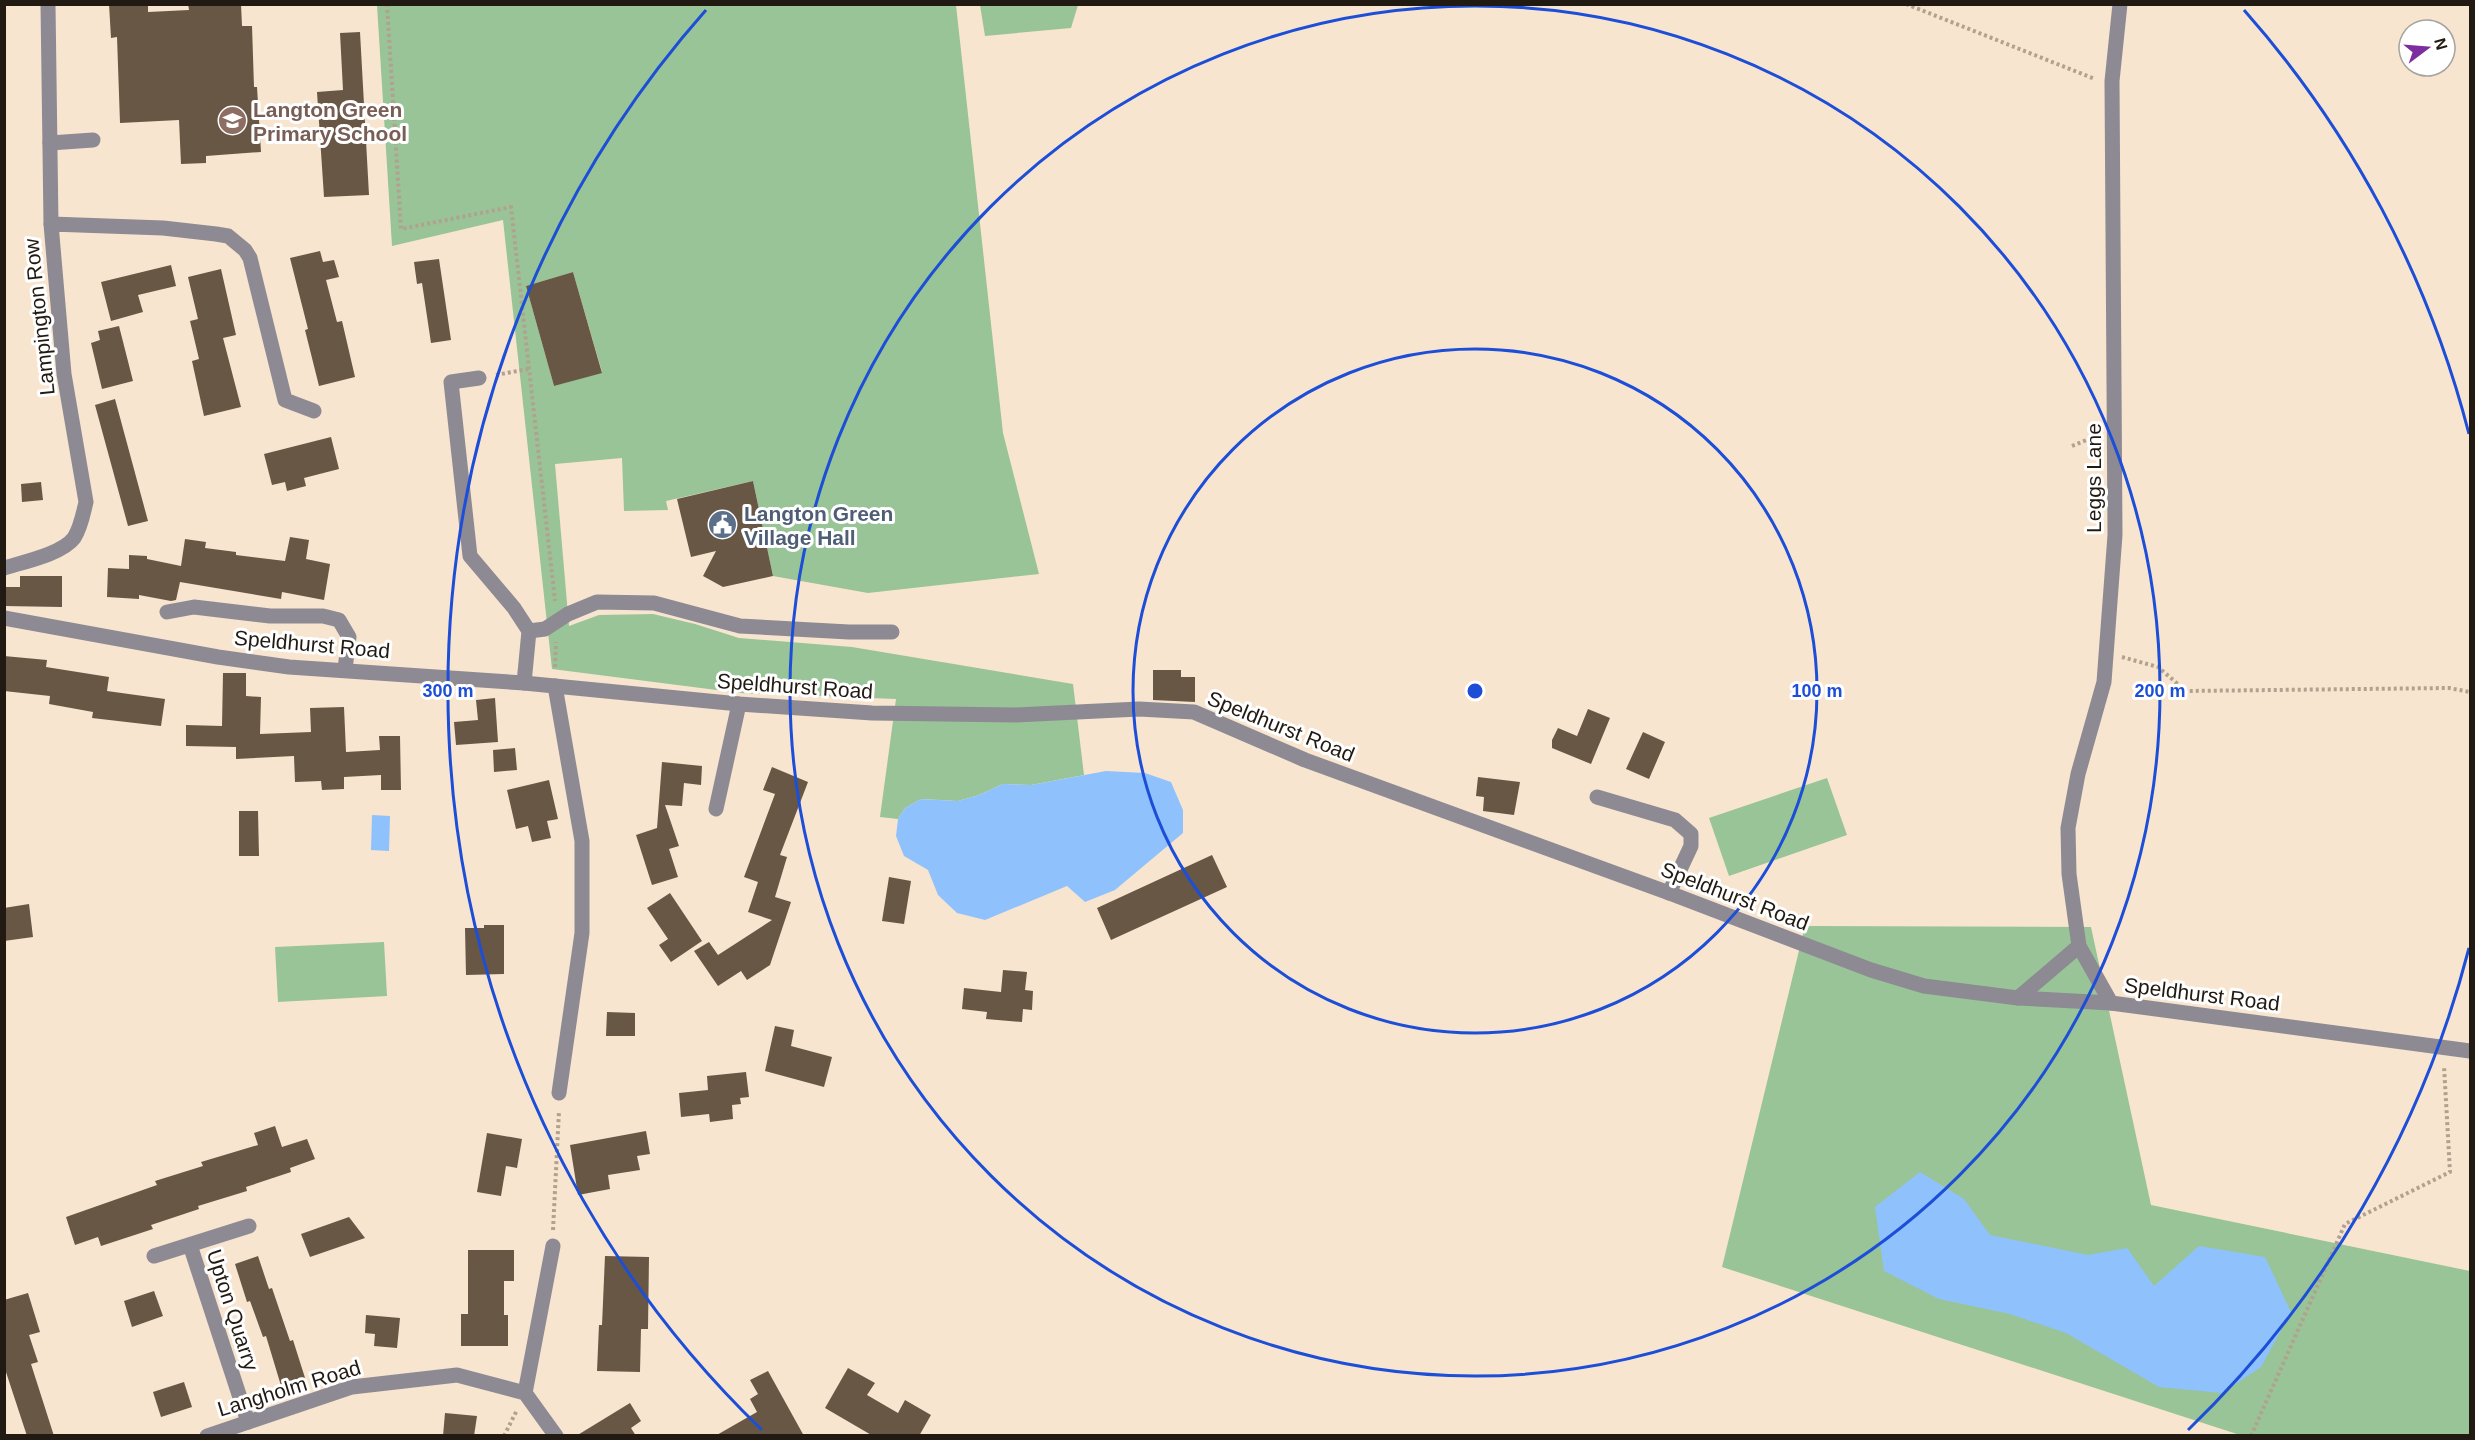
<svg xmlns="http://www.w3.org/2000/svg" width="2475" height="1440" font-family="Helvetica,sans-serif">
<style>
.green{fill:#98c497;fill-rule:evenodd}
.water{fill:#8fc2fc}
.building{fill:#675744}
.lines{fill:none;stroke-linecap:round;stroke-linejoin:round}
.path{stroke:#b1a290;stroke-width:4;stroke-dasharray:3 3;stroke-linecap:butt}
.minor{stroke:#8e8a94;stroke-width:15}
.ring{fill:none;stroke:#1d4ed8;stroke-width:3}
.labels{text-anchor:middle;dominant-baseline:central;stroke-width:6;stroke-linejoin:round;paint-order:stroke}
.education-label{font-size:21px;font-weight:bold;fill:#785e54;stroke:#fff;text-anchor:start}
.street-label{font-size:21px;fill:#211a12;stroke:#fff}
.service-label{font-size:21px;font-weight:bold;fill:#4e5e75;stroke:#fff;text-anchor:start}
.centre{fill:#1d4ed8;stroke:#fff;stroke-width:3}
.ring-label{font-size:18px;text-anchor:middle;font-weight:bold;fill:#1d4ed8;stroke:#fff;stroke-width:6;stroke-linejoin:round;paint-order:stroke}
</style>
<rect width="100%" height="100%" fill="#f8e5cf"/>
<g class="green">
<path d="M377 5H956L1003 433 1039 574 868 593 773 576 753 481 666 501 668 510 624 511 622 458 555 464 569 626 599 615 653 614 695 624 739 638 852 647 1073 684 1084 775 1031 785 1003 784 979 795 958 801 921 799 905 808 898 819 880 817 896 699 740 693 552 669 503 220 392 246ZM573 272 602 372 554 386 526 286Z"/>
<polygon points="980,5 980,4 1078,5 1071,28 985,36"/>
<polygon points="1827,778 1847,835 1729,876 1709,818"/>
<polygon points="1805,926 2091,927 2151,1205 2470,1271 2470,1435 2240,1435 1722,1267"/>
<polygon points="384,942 387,996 278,1002 275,947"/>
</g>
<g class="water">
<polygon points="1106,771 1145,773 1171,782 1183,810 1183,833 1115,890 1085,902 1067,886 985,920 957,913 938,895 928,870 904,856 896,836 898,819 905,808 921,799 958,801 979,795 1003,784 1031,785"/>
<polygon points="372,815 390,816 389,851 371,850"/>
<polygon points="1920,1172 1964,1199 1990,1235 2088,1255 2127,1248 2154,1286 2199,1246 2265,1257 2291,1312 2261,1367 2222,1393 2159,1387 2066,1333 2010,1314 1939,1299 1884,1271 1875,1207"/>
</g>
<g class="building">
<polygon points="109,4 148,4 148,12 189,10 188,4 241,4 242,26 252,26 254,87 257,87 261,152 206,156 206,163 181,164 179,120 120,123 117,37 111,38"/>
<polygon points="360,32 369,195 324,197 317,92 343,90 340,33"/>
<polygon points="320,251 323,262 334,260 339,277 326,280 337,322 342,321 355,377 319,386 305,330 308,329 290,258"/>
<polygon points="439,259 451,340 431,343 422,283 417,284 414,262"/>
<polygon points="171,265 176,286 138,295 143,312 111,321 101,282"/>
<polygon points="221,269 236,335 223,338 241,407 204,416 192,361 199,359 190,321 198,319 188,277"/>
<polygon points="573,272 602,373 554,386 526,286"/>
<polygon points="119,326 133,381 102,389 91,343 100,340 98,331"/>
<polygon points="115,399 148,521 128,526 95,405"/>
<polygon points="331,437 339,469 304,478 306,486 287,491 285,482 272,485 264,454"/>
<polygon points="753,481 773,576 723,587 703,576 716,551 691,557 677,499"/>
<polygon points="41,482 43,500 22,502 21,484"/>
<polygon points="290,537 309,540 306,559 330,564 324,600 282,592 281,599 180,582 176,600 171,601 139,595 139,599 107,597 108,568 129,569 129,555 147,556 147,559 181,566 185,539 206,542 205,548 236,552 236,555 285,561"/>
<polygon points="20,576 62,576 62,607 4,606 4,587 20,587"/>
<polygon points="4,656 47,660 46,667 109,677 107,691 165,699 161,726 92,718 93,712 49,704 50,696 4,691"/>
<polygon points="1153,670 1181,670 1181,677 1195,677 1195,702 1153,700"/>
<polygon points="223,673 246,673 246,696 261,697 260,734 311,732 310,708 344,707 346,752 380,750 379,736 400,736 401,790 381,790 381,775 344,777 344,789 322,790 321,781 295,782 294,756 236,759 236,747 186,746 186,725 222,726"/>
<polygon points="495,698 498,742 456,745 454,722 478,720 476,700"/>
<polygon points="1588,709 1610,718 1591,764 1552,748 1552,740 1558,728 1577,736"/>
<polygon points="1643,732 1665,742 1649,779 1626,769"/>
<polygon points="515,748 517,770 494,772 493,750"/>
<polygon points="662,762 702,766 701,785 684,783 682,806 665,805 679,846 669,849 678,877 652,885 636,835 657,828"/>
<polygon points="772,767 808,782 780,855 787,857 775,897 791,902 770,965 747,980 741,971 718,986 694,951 709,942 718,955 772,920 748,912 758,882 744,877 775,794 763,790"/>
<polygon points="1478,777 1520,782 1514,815 1483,811 1484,797 1476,796"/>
<polygon points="549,780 558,819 547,821 551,838 532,842 528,826 516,829 507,790"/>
<polygon points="239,811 258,811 259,856 239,856"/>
<polygon points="1212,855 1227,887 1111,940 1097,908"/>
<polygon points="889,877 911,881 904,924 882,921"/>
<polygon points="670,893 702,941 671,962 659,945 668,939 647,908"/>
<polygon points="29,904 33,937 4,941 4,908"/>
<polygon points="484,925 504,925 504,974 466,975 465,928 484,928"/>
<polygon points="1003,970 1027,972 1025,990 1033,991 1032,1010 1023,1009 1022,1022 986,1019 987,1012 962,1009 964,988 1001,992"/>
<polygon points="607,1012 635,1013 635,1036 606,1036"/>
<polygon points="775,1026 794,1030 791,1046 832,1057 824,1087 765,1071"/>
<polygon points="746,1072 749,1097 740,1098 741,1104 732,1105 733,1119 710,1122 709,1114 681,1117 679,1093 708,1090 707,1076"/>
<polygon points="275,1126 282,1147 307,1139 315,1159 290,1168 291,1172 246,1187 247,1191 198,1206 199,1209 151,1225 153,1229 101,1246 98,1237 75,1245 66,1217 157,1185 155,1181 203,1166 201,1162 258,1145 254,1133"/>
<polygon points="646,1131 650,1154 637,1156 640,1170 608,1175 610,1189 578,1195 570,1145"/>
<polygon points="487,1133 522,1139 517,1168 506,1166 501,1196 477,1192"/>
<polygon points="349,1217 365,1238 310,1257 301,1234"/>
<polygon points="468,1250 514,1250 514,1281 504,1281 504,1315 508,1315 508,1346 461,1346 461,1314 468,1314"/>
<polygon points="258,1256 269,1289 272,1288 290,1341 293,1340 306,1381 282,1389 266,1336 263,1337 250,1301 247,1302 235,1264"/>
<polygon points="605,1256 649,1257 648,1329 641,1329 640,1372 597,1371 599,1325 602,1325"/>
<polygon points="154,1291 163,1316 132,1327 124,1301"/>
<polygon points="28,1293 40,1332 29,1335 38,1362 31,1364 54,1436 27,1436 4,1366 4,1300"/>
<polygon points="366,1315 400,1318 397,1348 374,1346 375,1334 365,1333"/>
<polygon points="848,1368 875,1383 867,1395 898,1413 905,1400 931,1415 919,1436 873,1436 825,1408"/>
<polygon points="768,1371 804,1436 715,1436 757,1412 750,1399 758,1394 750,1380"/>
<polygon points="184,1382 192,1407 161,1417 153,1392"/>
<polygon points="630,1403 641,1421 631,1428 636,1436 576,1436"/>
<polygon points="445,1413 477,1416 474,1436 443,1436"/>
</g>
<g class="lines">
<g class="path">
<polyline points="387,4 401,229 511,207 555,601"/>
<polyline points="1906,4 2095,79"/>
<polyline points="496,375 528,369"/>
<polyline points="2072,446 2096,436"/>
<polyline points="2122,657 2158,667 2186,691 2449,688 2470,692"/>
<polyline points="555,667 556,642"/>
<polyline points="553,1230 559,1111"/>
<polyline points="504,1436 517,1410"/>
<polyline points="2251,1436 2345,1224 2450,1172 2444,1066"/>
</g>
<g class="minor">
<polyline points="48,4 51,224"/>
<polyline points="50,143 93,140"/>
<polyline points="479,378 451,382 470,556 514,608 529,631 524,683"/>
<path d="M4 568C23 562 62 554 74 538 81 527 83 514 86 502L64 374 51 224 163 228 216 234 228 236 245 250 250 258 285 400 314 411"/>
<polyline points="167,612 194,607 270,616 323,616 339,620 349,637 345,669"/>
<polyline points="4,618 218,657 289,667 524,683 739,704 872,713 1015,715 1139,709 1194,712 1305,760 1672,894 1871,970 1924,986 2018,998 2111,1003 2470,1051"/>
<polyline points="529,631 545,629 568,614 597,602 654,603 740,626 849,632 892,632"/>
<polyline points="555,686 582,841 582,933 559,1093"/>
<polyline points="1597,797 1675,820 1691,834 1691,846 1669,893"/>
<polyline points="716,809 739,704"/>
<polyline points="2018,998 2079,946"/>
<polyline points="2111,1003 2079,946 2069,874 2068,828 2078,774 2104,682 2115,535 2112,81 2120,4"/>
<polyline points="190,1245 248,1422"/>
<polyline points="154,1256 249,1226"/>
<polyline points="525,1393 553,1246"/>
<polyline points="207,1436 352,1387 457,1375 525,1393 556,1436"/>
</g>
</g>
<g class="ring">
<circle cx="1475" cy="691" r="342"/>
<circle cx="1475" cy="691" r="685"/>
<path d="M2469 948A1027 1027 0 0 1 2188 1430M762 1430A1027 1027 0 0 1 706 10M2244 10A1027 1027 0 0 1 2469 434"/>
</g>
<defs>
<symbol id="school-disc" viewBox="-11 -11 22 22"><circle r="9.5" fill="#8d6e63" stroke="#fff"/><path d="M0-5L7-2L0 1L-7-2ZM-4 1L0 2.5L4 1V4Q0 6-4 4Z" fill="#fff"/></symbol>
<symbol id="civic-disc" viewBox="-11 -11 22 22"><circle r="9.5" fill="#5c6f8a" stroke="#fff"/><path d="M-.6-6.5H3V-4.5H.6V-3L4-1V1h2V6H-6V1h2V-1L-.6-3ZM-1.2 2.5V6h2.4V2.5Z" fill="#fff"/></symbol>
</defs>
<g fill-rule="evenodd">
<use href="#school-disc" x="216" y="104" width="33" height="33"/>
<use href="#civic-disc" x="706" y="508" width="33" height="33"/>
</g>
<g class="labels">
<g class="education-label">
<text x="253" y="109">Langton Green<tspan x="253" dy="24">Primary School</tspan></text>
</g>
<g class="street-label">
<text transform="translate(39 317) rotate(-96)">Lampington Row</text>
<text transform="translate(2093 478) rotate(-90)">Leggs Lane</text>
<text transform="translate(312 644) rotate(5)">Speldhurst Road</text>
<text transform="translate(795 686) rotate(4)">Speldhurst Road</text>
<text transform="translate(1281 726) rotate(22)">Speldhurst Road</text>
<text transform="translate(1735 896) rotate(21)">Speldhurst Road</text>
<text transform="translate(2202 994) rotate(7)">Speldhurst Road</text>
<text transform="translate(233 1310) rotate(72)">Upton Quarry</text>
<text transform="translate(289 1388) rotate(-17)">Langholm Road</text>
</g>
<g class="service-label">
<text x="744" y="513">Langton Green<tspan x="744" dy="24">Village Hall</tspan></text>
</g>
</g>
<circle cx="1475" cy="691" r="9" class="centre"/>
<g class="ring-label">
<text x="1817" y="697">100 m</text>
<text x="2160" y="697">200 m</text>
<text x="448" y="697">300 m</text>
</g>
<rect width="2475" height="1440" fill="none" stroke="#211a12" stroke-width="12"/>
<g transform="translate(2427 48) rotate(74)"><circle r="28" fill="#ffffff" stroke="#a6a3a0" stroke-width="1.5"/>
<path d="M0-4.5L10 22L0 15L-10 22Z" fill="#7d2e9e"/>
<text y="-9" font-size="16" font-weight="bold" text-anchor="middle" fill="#211a12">N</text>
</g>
</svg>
